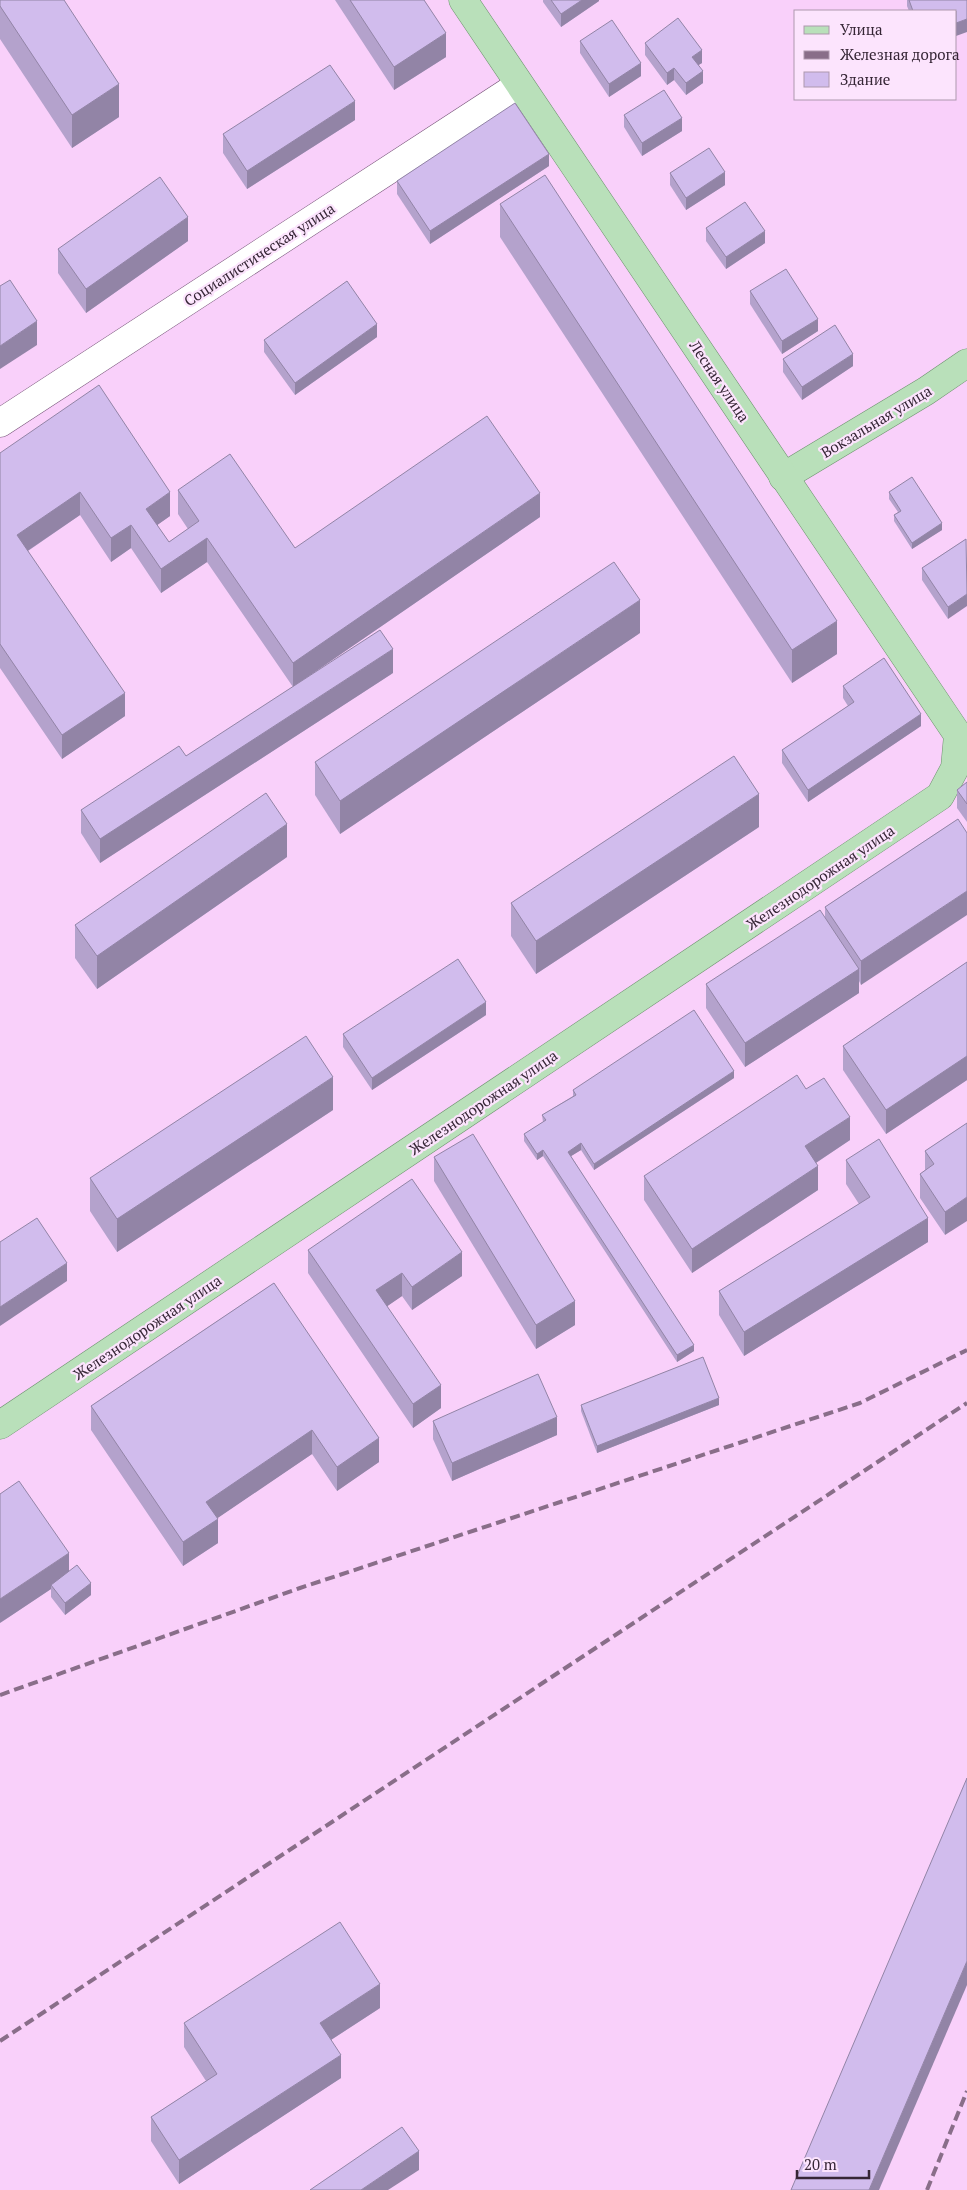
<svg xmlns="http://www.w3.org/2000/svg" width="967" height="2190" font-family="'PT Serif',serif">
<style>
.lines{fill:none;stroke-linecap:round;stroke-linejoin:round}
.minor-casing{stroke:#765478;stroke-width:29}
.major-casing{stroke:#6d926e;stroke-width:29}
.minor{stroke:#fff;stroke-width:28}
.major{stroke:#b9e0ba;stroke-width:28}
.rail{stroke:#896e89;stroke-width:4;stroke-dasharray:10 5;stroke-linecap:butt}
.wall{fill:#b4a2cc}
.shaded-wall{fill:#9284a6}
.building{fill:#d1bced;stroke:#9284a6}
.labels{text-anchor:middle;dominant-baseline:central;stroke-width:4.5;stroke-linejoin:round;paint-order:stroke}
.street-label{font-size:15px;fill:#362636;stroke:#fce4fd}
</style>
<rect width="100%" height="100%" fill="#f9d0fa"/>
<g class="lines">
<defs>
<polyline id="minor" points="0,423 519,85"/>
<g id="major">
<polyline points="783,477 926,391 967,363"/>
<polyline points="0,1425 940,796 955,768 958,735 463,0"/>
</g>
</defs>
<use href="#minor" class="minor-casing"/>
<use href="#major" class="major-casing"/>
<use href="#minor" class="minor"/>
<use href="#major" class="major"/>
<g class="rail">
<polyline points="0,1695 300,1588 860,1403 967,1350"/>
<polyline points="0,2041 967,1403"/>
<polyline points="927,2190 967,2091"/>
</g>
</g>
<g class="wall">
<polygon points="0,0 119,117 72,148 0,39"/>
<polygon points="335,0 424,0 446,57 394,90"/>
<polygon points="543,0 599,0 599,1 561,27 543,2"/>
<polygon points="907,0 967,0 956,11 909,11 907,6"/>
<polygon points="580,41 641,76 609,97 580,53"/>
<polygon points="645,43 702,63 698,65 703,83 686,95 674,80 667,85 645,55"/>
<polygon points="624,115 682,131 642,156 624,127"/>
<polygon points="355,120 247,189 223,153 223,134"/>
<polygon points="549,166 430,244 397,194 397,181"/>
<polygon points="670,173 725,185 686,210 670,185"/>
<polygon points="500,204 837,654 792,683 500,237"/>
<polygon points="706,228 765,243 726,269 706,241"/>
<polygon points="188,241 86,313 58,273 58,249"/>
<polygon points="750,291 818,331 782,354 750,304"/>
<polygon points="377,337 295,395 264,352 264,340"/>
<polygon points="783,359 853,366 802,400 783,372"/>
<polygon points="0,453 170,516 157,525 169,542 188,529 178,514 178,490 295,548 540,517 293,687 207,562 161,593 131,548 111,562 80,515 28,551 125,716 62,759 0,668"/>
<polygon points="889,492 942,530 912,549 894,521 894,515 898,512 889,499"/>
<polygon points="966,539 948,619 922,580 922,568"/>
<polygon points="640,633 340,834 315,795 315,762"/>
<polygon points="393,673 100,863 81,833 81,810 186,756"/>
<polygon points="843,686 921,726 808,802 782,763 782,750 848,706 843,698"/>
<polygon points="967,782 967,822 957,808 957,790"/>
<polygon points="958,819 861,985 859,981 859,993 745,1067 706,1008 706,984 825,918 825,907"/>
<polygon points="759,827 536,974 511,936 511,903"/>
<polygon points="287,857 97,989 75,958 75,925"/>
<polygon points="967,962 967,1080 886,1134 843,1070 843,1046"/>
<polygon points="486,1015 372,1090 343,1047 343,1034"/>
<polygon points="734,1078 594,1170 581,1150 571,1156 694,1351 677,1362 543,1156 537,1160 524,1141 524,1134 543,1122 542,1115 573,1096 573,1090"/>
<polygon points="806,1089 850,1140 816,1163 818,1190 692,1273 644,1200 644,1176"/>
<polygon points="333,1110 117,1252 90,1211 90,1178"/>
<polygon points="967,1123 945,1235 920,1198 920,1174 925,1170 925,1151"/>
<polygon points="434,1157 575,1325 536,1349 434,1181"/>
<polygon points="846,1160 928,1242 744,1356 719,1315 719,1291 859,1204 846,1184"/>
<polygon points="308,1250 462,1276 412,1310 402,1296 387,1306 441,1408 413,1428 308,1273"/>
<polygon points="274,1283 379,1462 337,1491 312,1454 217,1518 218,1543 183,1566 91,1430 91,1406"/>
<polygon points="581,1405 719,1405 597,1453 581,1411"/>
<polygon points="433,1421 557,1435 452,1481 433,1439"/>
<polygon points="69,1571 91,1595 65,1615 51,1597 51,1589 0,1623"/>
<polygon points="380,2008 331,2040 341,2078 179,2184 151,2141 151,2117 206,2081 184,2047 184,2023"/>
</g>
<g class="shaded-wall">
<polygon points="582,0 599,0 599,1 561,27 561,14"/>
<polygon points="967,19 967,32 956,36 956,23"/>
<polygon points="446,33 446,57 394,90 394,67"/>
<polygon points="702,50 702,63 692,69 692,57"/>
<polygon points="641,63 641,76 609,97 609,84"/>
<polygon points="674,68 674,80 667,85 667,73"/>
<polygon points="703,71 703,83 686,95 686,83"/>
<polygon points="119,84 119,117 72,148 72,115"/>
<polygon points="355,101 355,120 247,189 247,171"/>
<polygon points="682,118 682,131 642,156 642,143"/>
<polygon points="549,154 549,166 430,244 430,231"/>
<polygon points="725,172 725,185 686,210 686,198"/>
<polygon points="188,217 188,241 86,313 86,289"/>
<polygon points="765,231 765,243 726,269 726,257"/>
<polygon points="818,319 818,331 782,354 782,341"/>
<polygon points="37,321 37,345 0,369 0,346"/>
<polygon points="377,324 377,337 295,395 295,383"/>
<polygon points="853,354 853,366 802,400 802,387"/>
<polygon points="80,492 80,515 17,558 17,535"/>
<polygon points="170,492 170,516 146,533 146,509"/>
<polygon points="540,493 540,517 293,687 293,663"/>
<polygon points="942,523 942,530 912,549 912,543"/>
<polygon points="131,525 131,548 111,562 111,538"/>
<polygon points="207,538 207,562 161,593 161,569"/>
<polygon points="967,594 967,606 948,619 948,607"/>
<polygon points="640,600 640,633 340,834 340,801"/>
<polygon points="837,621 837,654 792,683 792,650"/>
<polygon points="393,649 393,673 100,863 100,839"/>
<polygon points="125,693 125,716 62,759 62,735"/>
<polygon points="921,714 921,726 808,802 808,790"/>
<polygon points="759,794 759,827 536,974 536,941"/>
<polygon points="287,824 287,857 97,989 97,956"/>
<polygon points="967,891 967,915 861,985 861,961"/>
<polygon points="859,969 859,993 745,1067 745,1043"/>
<polygon points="486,1002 486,1015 372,1090 372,1078"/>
<polygon points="967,1056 967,1080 886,1134 886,1110"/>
<polygon points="734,1071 734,1078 594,1170 594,1164"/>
<polygon points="333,1077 333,1110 117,1252 117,1219"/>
<polygon points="850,1117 850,1140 805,1170 805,1146"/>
<polygon points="581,1143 581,1150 568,1158 568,1152"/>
<polygon points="543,1150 543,1156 537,1160 537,1154"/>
<polygon points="818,1166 818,1190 692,1273 692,1249"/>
<polygon points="967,1197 967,1221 945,1235 945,1212"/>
<polygon points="928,1218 928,1242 744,1356 744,1332"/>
<polygon points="462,1252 462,1276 412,1310 412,1287"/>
<polygon points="67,1263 67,1281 0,1326 0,1307"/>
<polygon points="402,1273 402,1296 376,1314 376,1290"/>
<polygon points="575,1301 575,1325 536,1349 536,1325"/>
<polygon points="694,1345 694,1351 677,1362 677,1355"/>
<polygon points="441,1385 441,1408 413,1428 413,1404"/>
<polygon points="719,1398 719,1405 597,1453 597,1446"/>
<polygon points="557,1417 557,1435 452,1481 452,1463"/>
<polygon points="312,1430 312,1454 206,1526 206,1502"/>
<polygon points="379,1438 379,1462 337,1491 337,1467"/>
<polygon points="218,1519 218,1543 183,1566 183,1542"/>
<polygon points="69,1553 69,1577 51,1585 51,1589 0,1623 0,1599"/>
<polygon points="91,1583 91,1595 65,1615 65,1603"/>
<polygon points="967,1961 967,1985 879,2190 869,2190"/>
<polygon points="380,1984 380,2008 320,2047 320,2023"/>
<polygon points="341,2055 341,2078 179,2184 179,2160"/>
<polygon points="419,2151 419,2170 388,2190 361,2190"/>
</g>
<g class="building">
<polygon points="0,0 64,0 119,84 72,115 0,6"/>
<polygon points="350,0 424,0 446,33 394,67"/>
<polygon points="551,0 582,0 561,14"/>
<polygon points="909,0 967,0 967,19 956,23 956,11 913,11"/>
<polygon points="678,18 702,50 692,57 703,71 686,83 674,68 667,73 645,43"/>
<polygon points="612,20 641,63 609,84 580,41"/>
<polygon points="330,65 355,101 247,171 223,134"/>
<polygon points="664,90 682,118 642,143 624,115"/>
<polygon points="515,103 549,154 430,231 397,181"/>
<polygon points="709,148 725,172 686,198 670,173"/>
<polygon points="545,175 837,621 792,650 500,204"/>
<polygon points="160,177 188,217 86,289 58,249"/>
<polygon points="745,202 765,231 726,257 706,228"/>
<polygon points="786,269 818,319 782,341 750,291"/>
<polygon points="10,280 37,321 0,346 0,286"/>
<polygon points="347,281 377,324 295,383 264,340"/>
<polygon points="835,325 853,354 802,387 783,359"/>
<polygon points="99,385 170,492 146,509 169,542 199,521 178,490 230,454 295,548 487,416 540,493 293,663 207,538 161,569 131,525 111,538 80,492 17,535 125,693 62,735 0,644 0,453"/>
<polygon points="912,477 942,523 912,543 894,515 901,511 889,492"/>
<polygon points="966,539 967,594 948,607 922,568"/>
<polygon points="614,562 640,600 340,801 315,762"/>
<polygon points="380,630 393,649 100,839 81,810 179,746 186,756"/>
<polygon points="884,658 921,714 808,790 782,750 854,702 843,686"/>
<polygon points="734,756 759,794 536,941 511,903"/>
<polygon points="967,782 967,804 957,790"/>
<polygon points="266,793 287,824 97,956 75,925"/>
<polygon points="958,819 967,833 967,891 861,961 825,907"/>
<polygon points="820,910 859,969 745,1043 706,984"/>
<polygon points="458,959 486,1002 372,1078 343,1034"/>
<polygon points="967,962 967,1056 886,1110 843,1046"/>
<polygon points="694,1010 734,1071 594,1164 581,1143 568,1152 694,1345 677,1355 543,1150 537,1154 524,1134 546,1120 542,1115 576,1095 573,1090"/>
<polygon points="306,1036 333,1077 117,1219 90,1178"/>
<polygon points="797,1075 806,1089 824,1078 850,1117 805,1146 818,1166 692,1249 644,1176"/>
<polygon points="967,1123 967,1197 945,1212 920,1174 934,1164 925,1151"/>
<polygon points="473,1134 575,1301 536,1325 434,1157"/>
<polygon points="879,1139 928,1218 744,1332 719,1291 870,1197 846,1160"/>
<polygon points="412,1179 462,1252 412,1287 402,1273 376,1290 441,1385 413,1404 308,1250"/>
<polygon points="37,1218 67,1263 0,1307 0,1242"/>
<polygon points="274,1283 379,1438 337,1467 312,1430 206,1502 218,1519 183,1542 91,1406"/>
<polygon points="703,1357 719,1398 597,1446 581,1405"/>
<polygon points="538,1374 557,1417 452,1463 433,1421"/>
<polygon points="19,1481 69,1553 0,1599 0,1494"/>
<polygon points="77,1565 91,1583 65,1603 51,1585"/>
<polygon points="967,1778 967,1961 869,2190 791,2190"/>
<polygon points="340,1922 380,1984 320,2023 341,2055 179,2160 151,2117 217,2074 184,2023"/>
<polygon points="402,2127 419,2151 361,2190 310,2190"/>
</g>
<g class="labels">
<g class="street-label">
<text transform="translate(259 254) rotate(-33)">Социалистическая улица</text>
<text transform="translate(720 381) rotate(56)">Лесная улица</text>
<text transform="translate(876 421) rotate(-31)">Вокзальная улица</text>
<text transform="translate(820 877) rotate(-34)">Железнодорожная улица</text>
<text transform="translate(483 1102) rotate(-34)">Железнодорожная улица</text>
<text transform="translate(147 1327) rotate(-34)">Железнодорожная улица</text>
</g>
</g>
<rect x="794" y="10" width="162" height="90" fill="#fce4fd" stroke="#ad98ad"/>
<rect x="804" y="26" width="25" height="8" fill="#b9e0ba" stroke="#ad98ad"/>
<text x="840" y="35" font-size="15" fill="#362636">Улица</text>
<rect x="804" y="51" width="25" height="8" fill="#896e89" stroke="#ad98ad"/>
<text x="840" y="60" font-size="15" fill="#362636">Железная дорога</text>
<rect x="804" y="72" width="25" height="15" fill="#d1bced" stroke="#ad98ad"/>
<text x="840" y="85" font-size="15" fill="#362636">Здание</text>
<path d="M797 2170v8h72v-8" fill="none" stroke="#362636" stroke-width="2.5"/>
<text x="804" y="2170" font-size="15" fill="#362636" stroke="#fce4fd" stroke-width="4" paint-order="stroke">20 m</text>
</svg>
